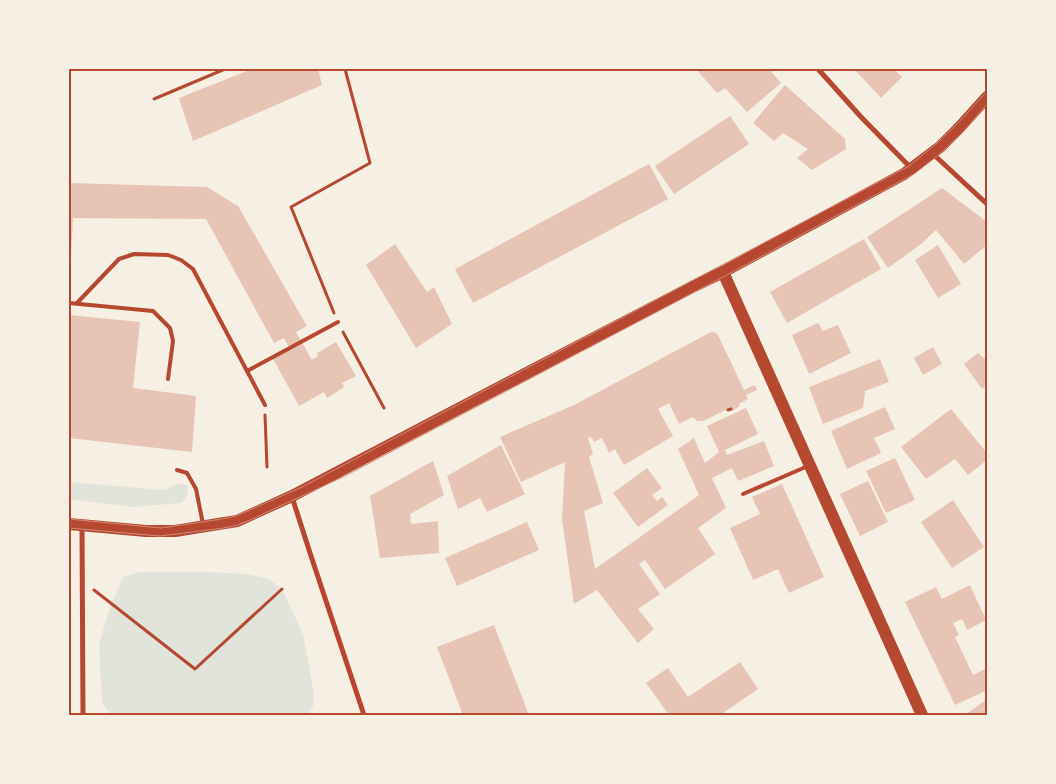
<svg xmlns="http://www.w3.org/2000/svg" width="1056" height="784" font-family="'Sofia Sans Condensed',sans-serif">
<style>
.green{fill:#e2e4dc}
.building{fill:#e6c5b7}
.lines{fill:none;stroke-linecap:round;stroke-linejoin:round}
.path{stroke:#b5482f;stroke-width:3}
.service{stroke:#b5482f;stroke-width:4}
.minor{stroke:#b5482f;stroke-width:5}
.primary{stroke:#b5482f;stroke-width:12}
.tram{stroke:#cf8b77;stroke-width:1}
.neatline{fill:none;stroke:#b5482f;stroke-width:2}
</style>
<rect width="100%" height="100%" fill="#f6efe4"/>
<g class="green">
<polygon points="69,482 165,490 177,483 187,485 188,493 182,503 132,507 69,499"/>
<polygon points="140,572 207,572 247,574 267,578 282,589 303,634 314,694 313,707 308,715 111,715 102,703 99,645 109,610 123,577"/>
</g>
<g class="building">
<polygon points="252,69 318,69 322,85 193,141 179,98"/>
<polygon points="696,69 769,69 781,83 747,112 725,88 717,93"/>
<polygon points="854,69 894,69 902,77 881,98"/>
<polygon points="785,85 845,139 846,149 812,170 797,158 808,149 783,133 774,141 753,123"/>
<polygon points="730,116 749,144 674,194 655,166"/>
<polygon points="649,164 668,199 473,303 455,269"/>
<polygon points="69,183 207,187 238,206 307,326 296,332 312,360 318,356 317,353 336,342 356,376 342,383 344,387 327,398 324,392 299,406 272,357 289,347 284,338 274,343 206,219 73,218 70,278 69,278"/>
<polygon points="942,188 987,222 987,245 964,264 936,230 921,244 888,268 867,237"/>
<polygon points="864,239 881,269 787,323 770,292"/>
<polygon points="395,244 427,292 434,287 452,324 416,348 366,265"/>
<polygon points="938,245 961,284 938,298 915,260"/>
<polygon points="69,315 140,322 133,388 196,396 192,452 69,438"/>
<polygon points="818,323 823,331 838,325 851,353 809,374 792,335"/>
<polygon points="711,332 714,332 718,335 744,390 755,385 757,390 746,395 748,399 739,404 740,406 732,411 730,408 703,421 697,421 693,417 679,424 669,403 658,409 673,436 624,465 615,449 609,453 602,438 594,442 591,437 588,438 593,454 589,457 603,503 584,511 595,569 699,495 678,449 694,438 705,463 719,452 707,426 746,408 758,434 725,450 727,455 764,441 774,466 738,481 732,468 712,478 726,508 698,528 715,554 665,589 645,560 639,564 660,594 638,609 654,629 638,643 597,590 574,604 562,519 565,462 521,482 500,437 574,405"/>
<polygon points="933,347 942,364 923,375 914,358"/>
<polygon points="978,353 986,360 987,360 987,385 982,389 964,364"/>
<polygon points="880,359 889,382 865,391 863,408 823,424 809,387"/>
<polygon points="885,407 895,429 874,438 881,453 847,469 831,431"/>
<polygon points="951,409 987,453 987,460 968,475 955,459 926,479 901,447"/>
<polygon points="501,445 525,494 487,512 480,498 458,509 447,476"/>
<polygon points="895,458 915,500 886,513 866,471"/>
<polygon points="433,461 444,495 410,514 411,524 438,521 439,553 380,558 370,496"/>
<polygon points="647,468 662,488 652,495 657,501 662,497 668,505 638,527 613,493"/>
<polygon points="868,481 888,522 860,536 840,494"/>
<polygon points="782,484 824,577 789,593 778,569 753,580 730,528 760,514 752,497"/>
<polygon points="953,500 984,547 952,568 921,522"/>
<polygon points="527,522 539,550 457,586 445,558"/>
<polygon points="970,585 986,620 967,630 962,619 953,623 959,635 955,637 973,675 987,668 987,690 955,705 905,602 936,587 942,599"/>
<polygon points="494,625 529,715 463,715 437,647"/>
<polygon points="740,662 758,689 720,715 701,715 699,713 696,715 669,715 646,683 668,668 688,697"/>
<polygon points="987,699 987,715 965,715"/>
</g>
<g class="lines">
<g class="path">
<polyline points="154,99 225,69"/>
<polyline points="334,313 291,207 370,163 345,69"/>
<polyline points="343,332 384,408"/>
<polyline points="728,410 731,409"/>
<polyline points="265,415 267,467"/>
<polyline points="94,590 195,669 282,589"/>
</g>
<g class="service">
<polyline points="69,303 153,311 170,328 173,341 168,379"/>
<polyline points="77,303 119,259 134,254 168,255 181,260 193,269 265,405"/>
<polyline points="247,371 338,322"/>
<polyline points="177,470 187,473 196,489 203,524"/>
<polyline points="743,494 808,466"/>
</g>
<g class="minor">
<polyline points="818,69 862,118 912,169"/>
<polyline points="933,154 987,204"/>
<polyline points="292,497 311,556 364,715"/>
<polyline points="82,526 83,715"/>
</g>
<g class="primary">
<polyline points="723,272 922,715"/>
<polyline points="69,524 146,531 175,531 237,521 292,496 567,352 692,287 723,272 904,174 940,147 959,128 987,97"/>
</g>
<g class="tram">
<polyline points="69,519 161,528 222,519 236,516 302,487 909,166 935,145 959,122 987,91"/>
<polyline points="69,528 160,536 224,528 238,525 250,520 345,476 725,276 914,174 941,153 965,130 987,104"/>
</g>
</g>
<rect width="1056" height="784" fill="none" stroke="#f6efe4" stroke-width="140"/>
<rect x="70" y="70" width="916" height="644" class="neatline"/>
</svg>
